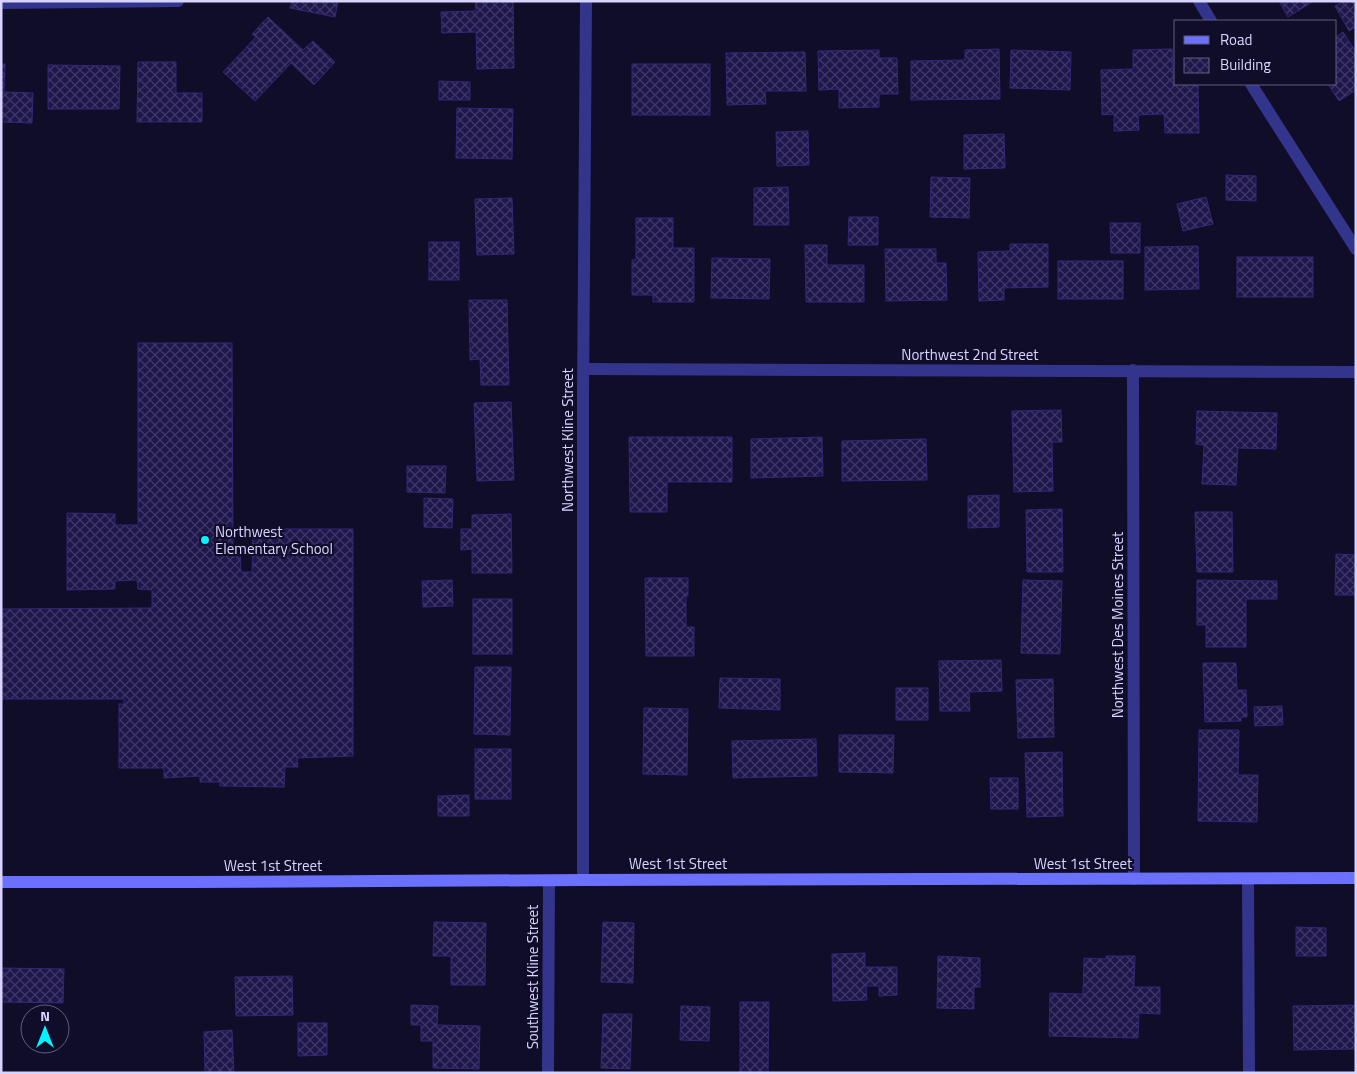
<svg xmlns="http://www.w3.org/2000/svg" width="1357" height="1074" font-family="'Titillium Web',sans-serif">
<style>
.building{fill:url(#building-cross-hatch);stroke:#32277a}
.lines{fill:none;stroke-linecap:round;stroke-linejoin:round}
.minor{stroke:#33358c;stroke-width:12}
.secondary{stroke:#6c70ff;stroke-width:12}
.poi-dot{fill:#01f4ff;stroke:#100d29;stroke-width:2}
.labels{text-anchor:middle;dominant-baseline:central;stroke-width:4.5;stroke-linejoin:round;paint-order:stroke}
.street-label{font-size:15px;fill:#d7d5ff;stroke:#100d29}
.poi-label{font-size:15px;fill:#d7d5ff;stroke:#100d29;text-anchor:start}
</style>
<defs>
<pattern id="building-cross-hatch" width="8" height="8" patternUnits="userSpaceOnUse" patternTransform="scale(1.25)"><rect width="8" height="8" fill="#1f174c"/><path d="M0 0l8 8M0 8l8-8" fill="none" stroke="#3f3867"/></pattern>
</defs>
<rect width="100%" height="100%" fill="#100d29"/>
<g class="building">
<polygon points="292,1 338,1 335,17 290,8"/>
<polygon points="475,1 513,1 514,68 477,69 476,32 442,33 441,12 476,11"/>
<polygon points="1279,1 1314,1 1288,17"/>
<polygon points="1344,1 1353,1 1356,6 1356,27 1349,31 1335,6"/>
<polygon points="268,17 303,50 313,41 335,62 314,85 291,63 255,101 223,72 256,37 252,34"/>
<polygon points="1343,32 1356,52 1356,90 1339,101 1328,84 1336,84 1336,37"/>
<polygon points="999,49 1000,99 911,100 911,61 965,60 965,50"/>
<polygon points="1172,49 1173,76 1176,76 1176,84 1198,84 1199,133 1165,133 1164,114 1138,115 1139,130 1114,131 1114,114 1102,115 1101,70 1133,69 1133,50"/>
<polygon points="879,50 879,58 897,58 898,94 879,94 879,107 839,108 839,89 819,90 818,51"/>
<polygon points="1011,50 1071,52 1070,90 1010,88"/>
<polygon points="805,52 806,91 765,91 766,104 727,105 726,53"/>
<polygon points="138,62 176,62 176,93 202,93 202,122 137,122"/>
<polygon points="1,64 5,64 4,92 33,93 32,123 1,122"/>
<rect x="632" y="64" width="78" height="51"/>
<polygon points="48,65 120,66 119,109 48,109"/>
<polygon points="439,81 470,82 470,100 439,100"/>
<polygon points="457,108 513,109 512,159 456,158"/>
<polygon points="808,131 809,165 777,166 776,132"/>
<polygon points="1004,134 1005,168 964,169 964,135"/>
<polygon points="1226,175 1256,176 1256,201 1226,200"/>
<polygon points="931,177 970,178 969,218 930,217"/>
<polygon points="788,187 789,225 754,225 754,188"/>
<polygon points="1206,197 1213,224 1183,231 1177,204"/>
<polygon points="512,198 514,254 477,255 475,199"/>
<polygon points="849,217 878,217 878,245 848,245"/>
<polygon points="636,218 673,218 673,248 694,248 694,302 653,302 653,295 632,295 632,260 636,260"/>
<polygon points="1110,223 1140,223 1140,253 1111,253"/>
<rect x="429" y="242" width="30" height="38"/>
<polygon points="1010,244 1048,244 1048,287 1004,288 1004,300 979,301 978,252 1010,251"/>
<polygon points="805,245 827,245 827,265 864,265 864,302 806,302"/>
<polygon points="1198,246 1199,289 1145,290 1145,247"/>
<polygon points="885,249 936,249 936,263 946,263 947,300 886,301"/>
<rect x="1237" y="257" width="76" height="40"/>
<polygon points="712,258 770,259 769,299 711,298"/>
<rect x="1058" y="261" width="65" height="38"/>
<polygon points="469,300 507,300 509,385 481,385 480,359 470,360"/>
<polygon points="138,343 232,343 233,546 240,546 241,572 252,572 253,534 281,534 281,529 353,529 353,756 297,758 298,767 285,767 284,787 220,786 220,782 200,782 200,776 164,778 164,768 119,768 119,704 124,704 124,699 1,699 1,609 152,608 152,590 138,589 137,580 115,581 115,589 67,590 67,513 115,514 115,525 138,525"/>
<polygon points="511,402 514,480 477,481 474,403"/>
<polygon points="1061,410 1062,442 1052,442 1053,491 1014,492 1012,411"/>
<polygon points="1197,411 1277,413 1276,449 1238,448 1236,485 1202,484 1204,445 1196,444"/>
<polygon points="629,437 732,437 732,482 667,482 667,512 630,512"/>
<polygon points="822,437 823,476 751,478 751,439"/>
<polygon points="926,439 927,480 842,481 842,441"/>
<polygon points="407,466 446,466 445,493 407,492"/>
<polygon points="999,495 999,527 968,528 968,496"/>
<polygon points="424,498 453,499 452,528 424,527"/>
<polygon points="1062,509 1063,572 1027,572 1026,510"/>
<polygon points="1195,512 1232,512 1233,572 1197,572"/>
<polygon points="511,514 512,573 472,573 472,549 461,550 461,529 472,529 472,515"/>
<polygon points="1336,554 1356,555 1356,595 1335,595"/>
<polygon points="645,578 688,578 688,596 686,596 686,627 694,627 694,656 646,656"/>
<polygon points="452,580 453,606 423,607 422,581"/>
<polygon points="1023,580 1062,581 1060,654 1021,653"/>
<polygon points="1197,580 1277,581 1277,599 1246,599 1246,647 1206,647 1206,625 1197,625"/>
<rect x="473" y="599" width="39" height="55"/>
<polygon points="1001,660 1002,691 969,692 970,711 940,711 939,661"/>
<polygon points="1203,663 1236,663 1237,690 1246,690 1247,717 1241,717 1241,721 1205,722"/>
<polygon points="475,667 511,667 510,735 474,734"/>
<polygon points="720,678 780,679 780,710 719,708"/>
<polygon points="1053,679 1054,737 1018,738 1016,680"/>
<rect x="896" y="688" width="32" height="32"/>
<polygon points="1282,706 1283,725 1255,726 1254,707"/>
<polygon points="644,708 688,709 687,775 643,774"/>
<polygon points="1199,730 1239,730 1238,775 1258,775 1257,822 1198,821"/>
<polygon points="839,735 894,735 893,773 839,772"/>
<polygon points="816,739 817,776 733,778 732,741"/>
<rect x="475" y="749" width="36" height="50"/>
<polygon points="1062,752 1063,816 1027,817 1025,753"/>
<polygon points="990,778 1018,778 1018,809 991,809"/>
<polygon points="469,795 469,816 438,816 438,796"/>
<polygon points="434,922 486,923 485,985 451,985 451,956 433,956"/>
<polygon points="603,922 634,923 633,983 601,982"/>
<polygon points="1296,927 1326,928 1326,956 1296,956"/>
<polygon points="865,953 865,967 897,967 897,995 879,996 879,986 866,986 867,1000 833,1001 832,954"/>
<polygon points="938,956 980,958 980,987 974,987 974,1009 937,1008"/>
<polygon points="1106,956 1135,956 1134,987 1160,987 1160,1014 1139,1013 1138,1038 1049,1036 1050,993 1083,994 1084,958 1106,959"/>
<polygon points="1,968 64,969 63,1003 1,1002"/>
<polygon points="292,976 293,1015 236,1016 235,977"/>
<polygon points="740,1002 769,1002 768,1073 740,1073"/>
<polygon points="411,1005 438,1006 437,1025 480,1026 479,1069 433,1068 433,1041 421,1041 421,1025 411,1025"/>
<polygon points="1356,1005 1356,1049 1294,1050 1293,1006"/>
<polygon points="681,1006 710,1007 709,1041 680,1040"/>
<polygon points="603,1014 632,1014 630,1069 601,1068"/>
<polygon points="298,1023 327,1023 327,1055 298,1056"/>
<polygon points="232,1030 234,1073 205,1073 204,1032"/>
</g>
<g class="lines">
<g class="minor">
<polyline points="1199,1 1211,21"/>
<polyline points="1,3 178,1"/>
<polyline points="1251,84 1356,249"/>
<polyline points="584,369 1356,372"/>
<polyline points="1133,370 1134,879"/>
<polyline points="1248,879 1249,1073"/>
<polyline points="583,880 583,397 586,1"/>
<polyline points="548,1073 549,881"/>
</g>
<polyline class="secondary" points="1,882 186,882 583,880 1356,878"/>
</g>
<circle class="poi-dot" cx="205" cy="540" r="5"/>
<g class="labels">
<g class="street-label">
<text x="970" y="354">Northwest 2nd Street</text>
<text transform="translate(567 440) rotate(-90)">Northwest Kline Street</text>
<text transform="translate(1117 625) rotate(-90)">Northwest Des Moines Street</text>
<text x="678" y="863">West 1st Street</text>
<text x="1083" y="863">West 1st Street</text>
<text x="273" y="865">West 1st Street</text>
<text transform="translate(532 977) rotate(-90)">Southwest Kline Street</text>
</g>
<g class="poi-label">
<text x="215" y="531">Northwest<tspan x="215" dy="17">Elementary School</tspan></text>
</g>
</g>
<rect width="1357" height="1074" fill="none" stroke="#d7d5ff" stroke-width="5"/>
<rect x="1174" y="20" width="162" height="65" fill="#100d29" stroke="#605d7f"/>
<rect x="1184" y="36" width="25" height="8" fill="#6c70ff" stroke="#605d7f"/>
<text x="1220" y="45" font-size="15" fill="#d7d5ff">Road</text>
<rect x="1184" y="58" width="25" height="15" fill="url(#building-cross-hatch)" stroke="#605d7f"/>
<text x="1220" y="70" font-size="15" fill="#d7d5ff">Building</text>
<g transform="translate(45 1029)"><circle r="24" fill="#100d29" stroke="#605d7f"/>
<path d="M0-4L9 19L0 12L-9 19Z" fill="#01f4ff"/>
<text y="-8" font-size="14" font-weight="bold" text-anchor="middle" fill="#d7d5ff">N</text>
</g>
</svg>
